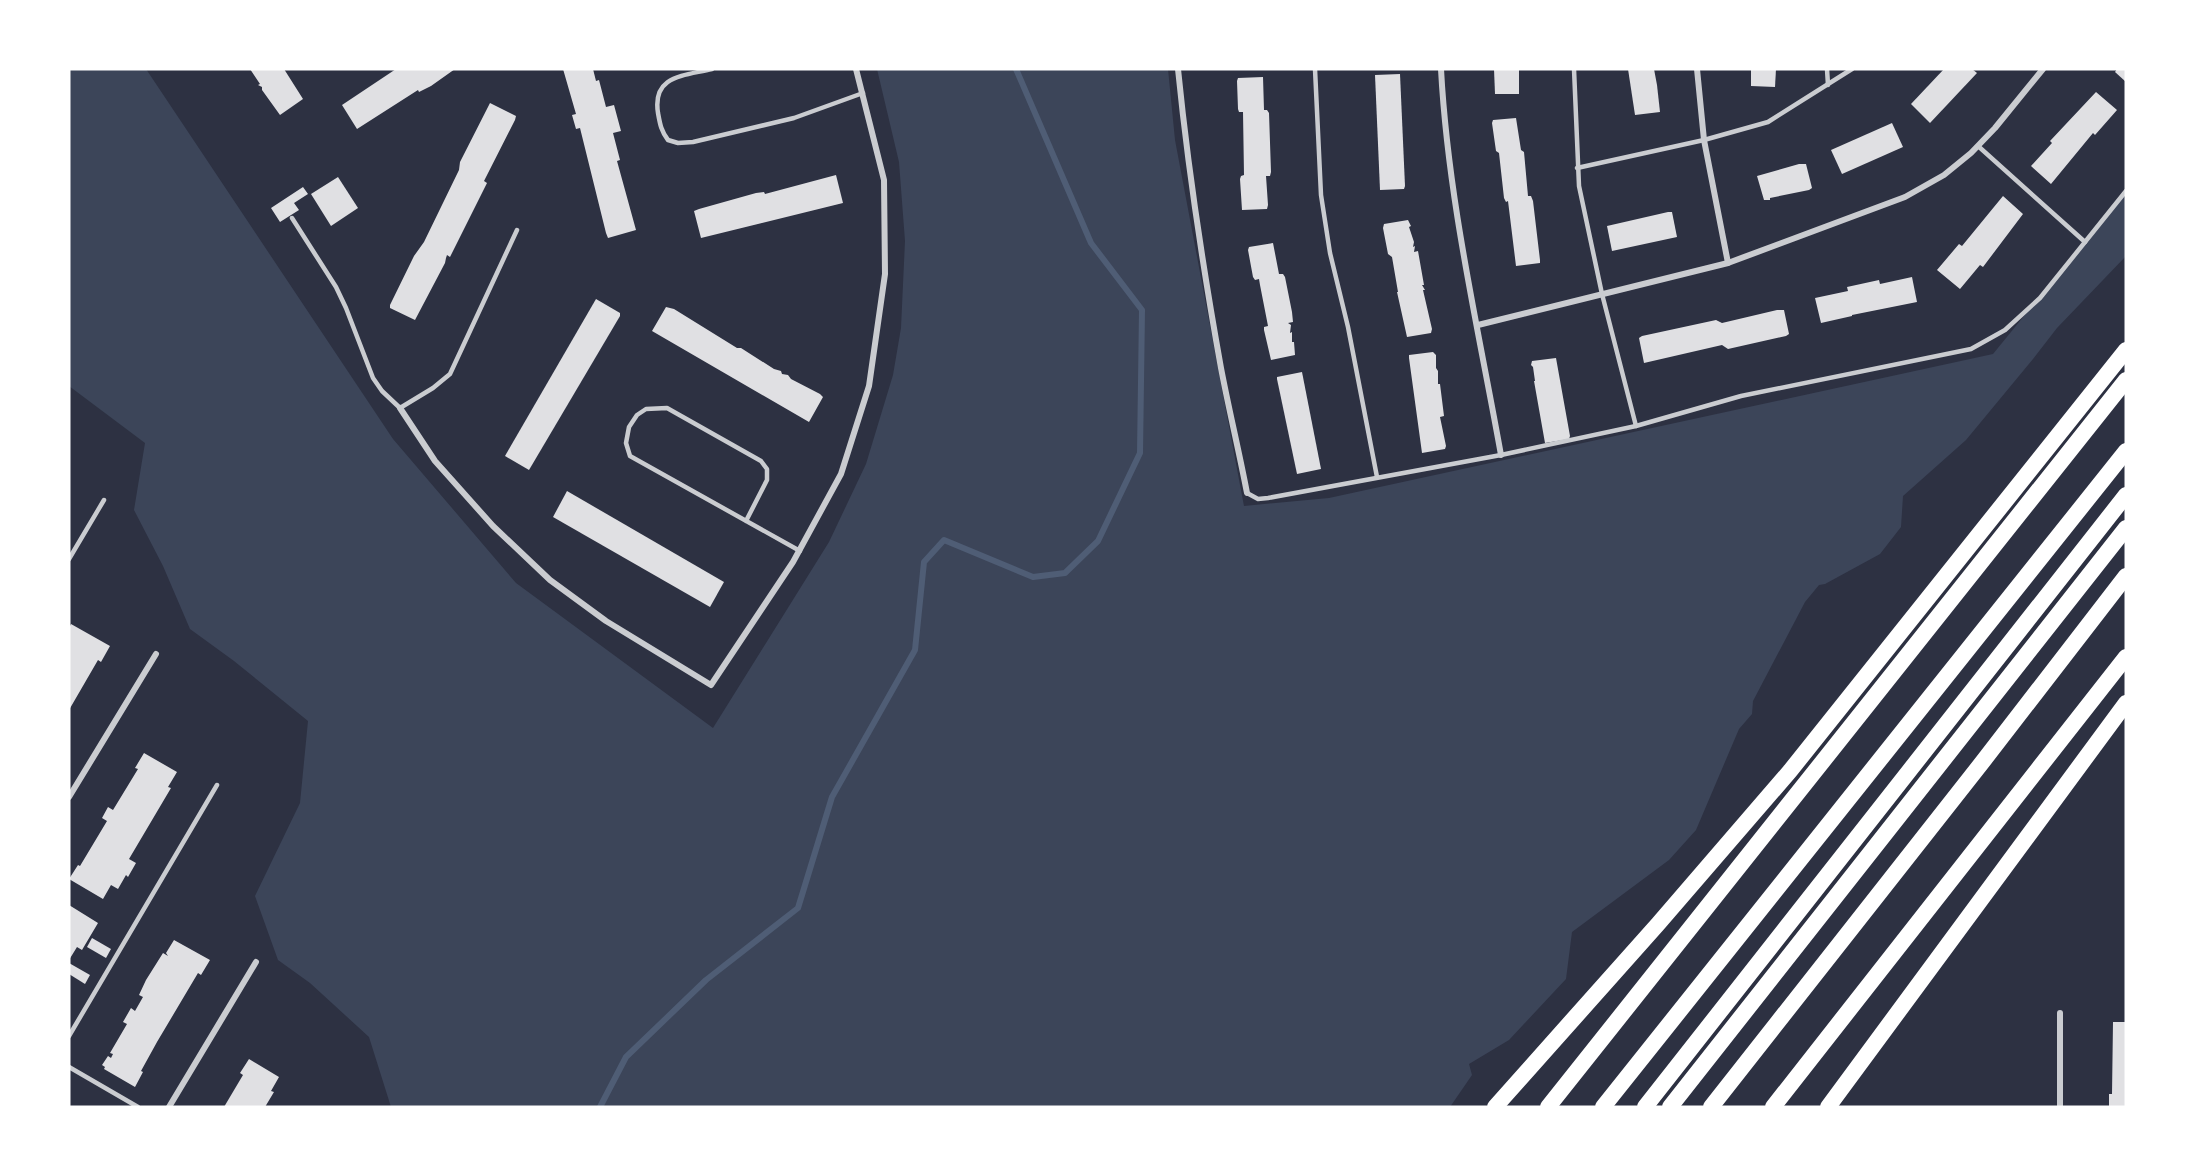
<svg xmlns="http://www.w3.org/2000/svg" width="2195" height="1176" font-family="Jost,sans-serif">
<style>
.green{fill:#3c4559}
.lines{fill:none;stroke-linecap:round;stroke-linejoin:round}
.stream{stroke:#4f5d75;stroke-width:6}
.building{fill:#e0e0e3}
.service{stroke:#caccd0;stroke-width:4.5}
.minor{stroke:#caccd0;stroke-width:6}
.motorway{stroke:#fff;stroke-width:16}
</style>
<rect width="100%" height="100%" fill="#2d3142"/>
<polygon class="green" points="69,69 146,69 393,439 516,583 713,728 829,542 866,464 893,375 901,328 905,241 899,162 877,69 1168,69 1175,140 1244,506 1329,498 1993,354 2126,191 2126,256 2057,328 2033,359 1966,440 1903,496 1901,527 1880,554 1825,584 1819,585 1805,602 1753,701 1752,714 1739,729 1696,830 1669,860 1572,932 1566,979 1509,1040 1469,1064 1472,1075 1450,1107 391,1107 369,1037 310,983 278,960 255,896 300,803 308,721 234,661 190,629 163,566 134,510 145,443 69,386"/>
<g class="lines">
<polyline class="stream" points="600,1107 626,1057 706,980 798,908 832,797 915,650 924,562 944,540 1033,577 1065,573 1098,541 1140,453 1142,310 1091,243 1016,69"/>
</g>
<g class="building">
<polygon points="250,69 284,69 303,99 280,115 262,90 262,87 258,85 260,84"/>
<polygon points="396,69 455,69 431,86 419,92 418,90 357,129 342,105"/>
<polygon points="563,69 593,69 596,81 599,80 606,107 614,105 621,131 613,133 620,160 617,161 636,230 608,238 606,233 580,128 576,129 572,115 576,114"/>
<polygon points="1494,69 1519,69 1519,94 1495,94"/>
<polygon points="1628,69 1654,69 1657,85 1660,112 1635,115"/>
<polygon points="1751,69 1776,69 1775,87 1751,86"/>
<polygon points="1944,69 1972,69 1977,73 1930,123 1911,104"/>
<polygon points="2117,69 2126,69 2126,82 2115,72"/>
<polygon points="1400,74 1405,186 1404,189 1380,190 1375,75"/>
<polygon points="1263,77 1264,110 1267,110 1269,113 1271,172 1270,176 1266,176 1268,205 1267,209 1242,210 1240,179 1241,176 1244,175 1243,112 1239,112 1238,109 1237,81 1238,78"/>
<polygon points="2096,92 2117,110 2095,135 2093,133 2051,184 2031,166 2052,143 2050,141"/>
<polygon points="490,103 516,116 515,120 484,181 487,183 450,257 447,255 446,258 445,263 415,320 390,308 390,305 414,256 424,242 459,170 460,162"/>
<polygon points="1516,118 1521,150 1524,152 1528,196 1531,196 1533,201 1540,260 1540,263 1516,266 1508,201 1506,202 1504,198 1499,153 1496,151 1492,123 1493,120"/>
<polygon points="1892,123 1903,147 1842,174 1831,150"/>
<polygon points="1799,164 1806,164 1812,188 1809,190 1770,198 1770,200 1764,200 1757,176"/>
<polygon points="836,175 843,203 701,238 694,211 699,209 756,193 764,192 765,194"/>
<polygon points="338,177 358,208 331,226 311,194"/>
<polygon points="303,187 308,194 294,203 299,210 280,222 271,208"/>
<polygon points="2003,196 2023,214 1983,267 1980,265 1960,289 1937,270 1959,244 1962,246"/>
<polygon points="1668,212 1672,212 1677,237 1612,251 1607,226"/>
<polygon points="1408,220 1411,226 1409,227 1414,242 1413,247 1415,246 1414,252 1418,251 1424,285 1422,285 1425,290 1423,290 1432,329 1431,333 1407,337 1397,292 1398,292 1392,257 1388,254 1383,228 1384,224"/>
<polygon points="1273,243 1279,274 1283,274 1285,277 1292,312 1293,322 1288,323 1291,325 1290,333 1292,332 1292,342 1294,342 1295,355 1271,360 1264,330 1264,327 1268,326 1260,285 1259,279 1255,280 1253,277 1248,250 1249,247"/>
<polygon points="1912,277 1917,302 1852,315 1852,316 1821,323 1815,298 1848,291 1847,287 1879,280 1880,284"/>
<polygon points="596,299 620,313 620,316 529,470 505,456"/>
<polygon points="666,307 674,309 737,348 741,348 774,369 781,371 782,374 788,375 791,379 820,394 823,397 809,422 652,331"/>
<polygon points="1777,310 1784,310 1789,334 1786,336 1728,349 1722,345 1644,363 1639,338 1642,336 1716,320 1722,323"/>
<polygon points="1433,352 1436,355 1436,368 1438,371 1438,384 1440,384 1444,416 1440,417 1446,446 1445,449 1422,453 1409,358 1409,355"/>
<polygon points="1556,358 1570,436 1569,439 1545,443 1534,381 1535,381 1533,367 1531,365 1532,361"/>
<polygon points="1302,372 1321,469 1297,474 1277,379 1277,377"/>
<polygon points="567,491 724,582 710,607 553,517"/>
<polygon points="71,624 110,646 101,662 98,660 69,710 69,628"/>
<polygon points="144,753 177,772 168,787 171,788 129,859 136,863 128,877 126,875 118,889 111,885 103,899 69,879 78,865 80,866 107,821 102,818 108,807 113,810 138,769 135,768"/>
<polygon points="69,905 98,923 82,950 77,947 69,960"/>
<polygon points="92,938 111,949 106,958 87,947"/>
<polygon points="174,940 210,960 201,975 198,973 157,1042 141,1071 143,1072 135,1087 104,1069 105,1067 102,1065 108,1056 111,1058 113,1054 110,1053 127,1024 123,1022 131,1008 135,1011 143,997 139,995 146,980 163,953 168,956 166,953"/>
<polygon points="69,963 90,975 85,984 69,974"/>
<polygon points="2113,1022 2126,1022 2126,1107 2109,1107 2109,1094 2112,1094"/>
<polygon points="249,1059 279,1077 271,1091 274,1092 265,1107 224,1107 243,1075 240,1073"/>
</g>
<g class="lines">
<g class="service">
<path d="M712 69C684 76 652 75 658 113 660 124 661 131 668 140L678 143 693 142 794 118 863 93"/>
<polyline points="1315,69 1321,195 1330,253 1348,327 1377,477"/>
<polyline points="1574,69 1579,186 1602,294 1636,426"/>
<polyline points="1827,69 1828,85"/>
<polyline points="1978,146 2085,242"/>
<polyline points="1577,168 1704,140 1768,122 1852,69"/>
<polyline points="292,218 336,287 346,308 373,378 382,391 400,408 433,388 450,374 517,230"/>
<polyline points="1247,493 1258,499 1268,498 1501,455 1636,426 1741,396 1971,349 2005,330 2040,298 2126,191"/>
<polyline points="746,521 767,480 767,469 761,461 667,408 646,409 637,415 629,427 626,443 630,456 800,551"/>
<polyline points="69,559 104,500"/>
<polyline points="69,1036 217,785"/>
<polyline points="69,1067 138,1107"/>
</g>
<g class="minor">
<path d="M1178 69C1188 169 1203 268 1221 368 1229 410 1239 451 1247 493"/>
<path d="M1441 69C1448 199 1478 327 1501 455"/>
<polyline points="1697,69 1704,140 1728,263"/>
<polyline points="1478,325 1728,263 1905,197 1944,175 1971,153 1995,128 2043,69"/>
<polyline points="400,408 435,461 493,526 550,580 606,621 711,685 793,562 841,474 869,386 885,274 884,180 856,69"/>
<polyline points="69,797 156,654"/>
<polyline points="169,1107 256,962"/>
<polyline points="2060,1107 2060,1013"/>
</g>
<g class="motorway">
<polyline points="1495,1107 1658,924 1790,771 2126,350"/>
<polyline points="1548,1107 2126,380"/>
<polyline points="1603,1107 2126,451"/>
<polyline points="1645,1107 2126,495"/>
<polyline points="1670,1107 2126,528"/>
<polyline points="1711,1107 1984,760 2126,576"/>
<polyline points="1773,1107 2126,657"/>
<polyline points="1828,1107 2126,703"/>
</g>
</g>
<rect width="2195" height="1176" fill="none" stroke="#ffffff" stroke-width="141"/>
</svg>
